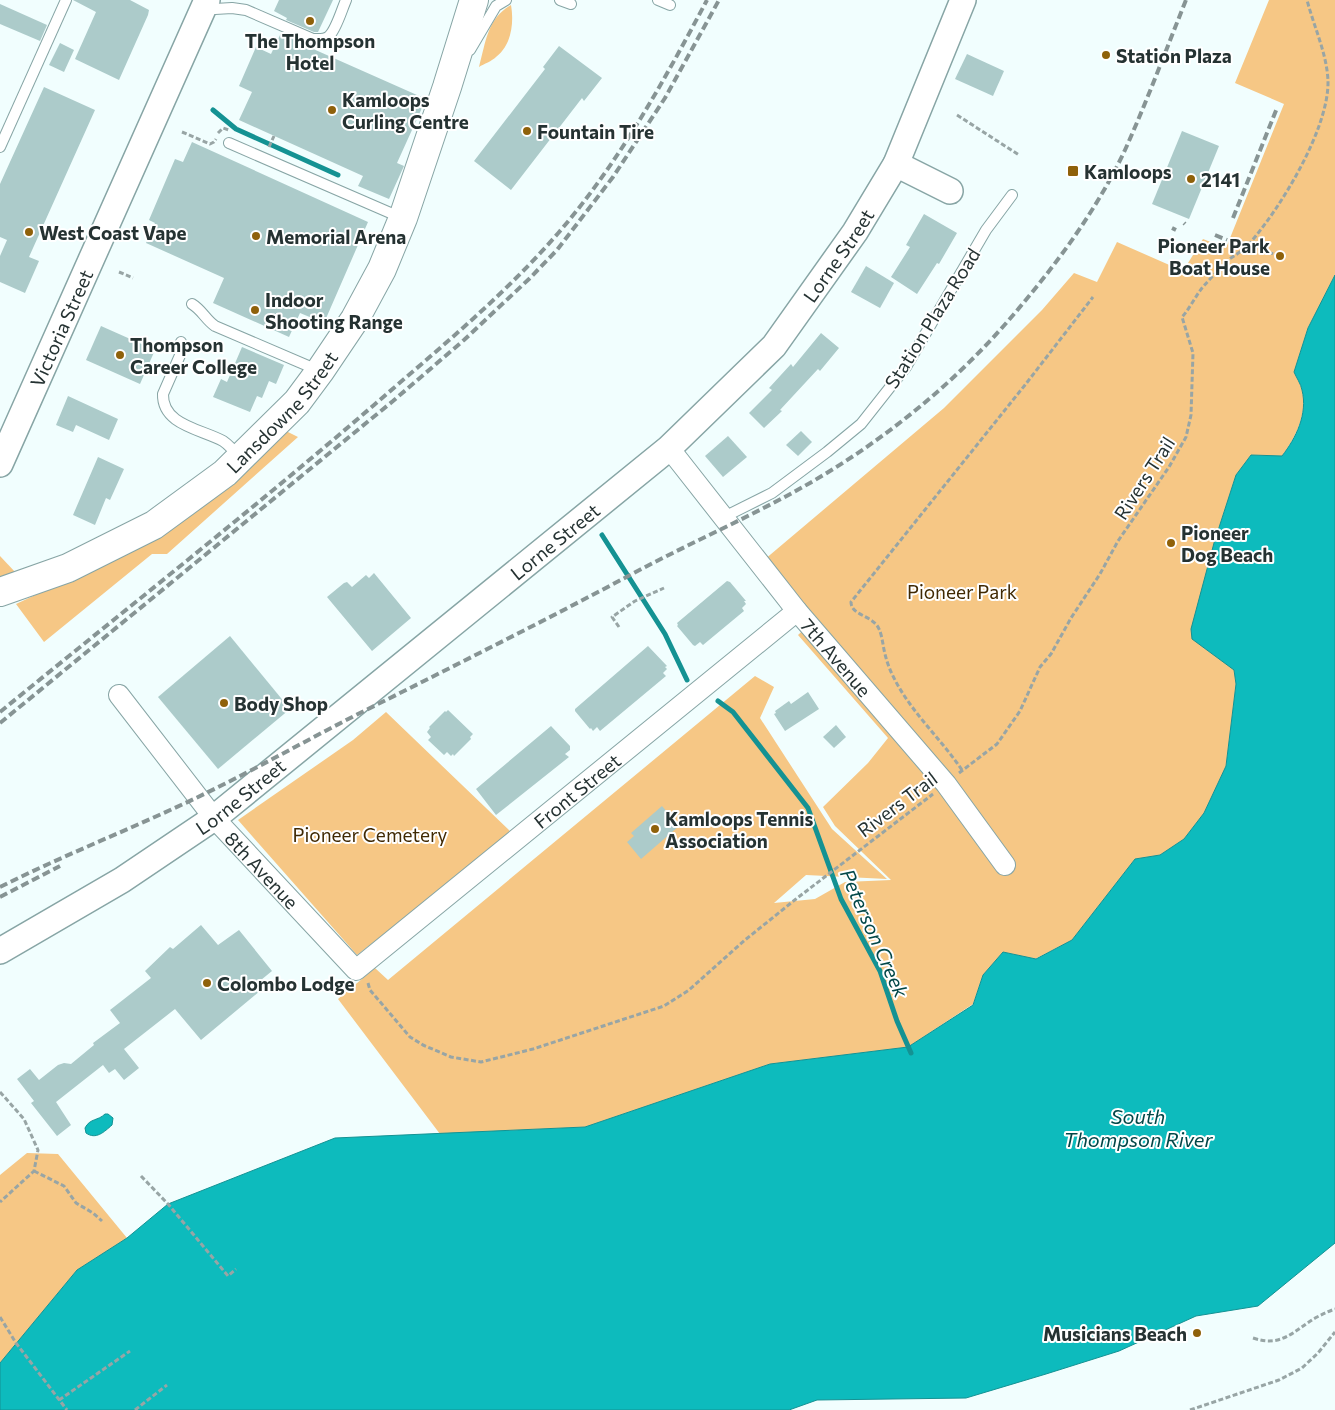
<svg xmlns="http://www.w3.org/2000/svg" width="1335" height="1410" font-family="Commissioner,sans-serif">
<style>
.green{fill:#f6c785}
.water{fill:#0dbbbd;stroke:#149293}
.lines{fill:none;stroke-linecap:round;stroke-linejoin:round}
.stream{stroke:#149293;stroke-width:5}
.building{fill:#accbca}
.service-casing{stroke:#87a5a5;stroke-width:12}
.minor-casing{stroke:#87a5a5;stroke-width:22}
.tertiary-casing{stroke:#87a5a5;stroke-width:28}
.secondary-casing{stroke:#87a5a5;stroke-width:30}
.path{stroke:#98a5a5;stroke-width:3;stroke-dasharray:5 2.5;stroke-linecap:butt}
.service{stroke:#fff;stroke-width:10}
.minor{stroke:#fff;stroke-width:20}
.tertiary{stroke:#fff;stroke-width:25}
.secondary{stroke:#fff;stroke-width:28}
.rail{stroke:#879494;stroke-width:4;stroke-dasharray:8 4;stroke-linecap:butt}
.poi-dot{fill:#8f610a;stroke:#fff;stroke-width:2}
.labels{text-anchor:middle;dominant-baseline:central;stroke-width:4;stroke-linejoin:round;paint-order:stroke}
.poi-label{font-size:19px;font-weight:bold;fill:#253232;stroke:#fff;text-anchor:start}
.street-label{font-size:19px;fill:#253232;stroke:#fff}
.park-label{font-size:19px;fill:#402903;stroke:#fff}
.water-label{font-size:20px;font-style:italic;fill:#024748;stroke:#fff}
</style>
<rect width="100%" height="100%" fill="#f1fefe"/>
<g class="green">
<path d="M1269 0H1335V275L1308 328 1294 372C1296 377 1301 384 1302 390 1308 414 1295 438 1282 456L1251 455 1236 475 1214 543 1204 648 1234 669 1236 684 1226 766 1204 813 1184 839 1160 855 1135 859 1072 940 1035 959 1003 952 983 975 973 1004 908 1047 770 1064 585 1127 440 1134 338 999 375 968 388 980 755 676 774 687 760 718 832 829 887 879 806 875 774 903 815 899 845 882 891 880 835 826 823 807 868 763 888 738 798 635 814 620 764 560 944 408 1042 310 1074 273 1097 282 1117 242 1183 271 1203 239 1226 248 1284 104 1235 83Z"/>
<path d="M511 5C514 22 512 45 496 57 492 61 484 64 479 67 486 42 487 19 511 5Z"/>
<polygon points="286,431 298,437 167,554 152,554 44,642 16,604 111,560"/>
<polygon points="0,556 16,573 0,580"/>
<polygon points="386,712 513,834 357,955 238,820 353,740"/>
<polygon points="27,1153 58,1154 127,1238 77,1270 0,1363 0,1175"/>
</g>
<g class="water">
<path d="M1335 275V1243L1258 1306 1196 1316 1119 1351 1046 1374 966 1398 817 1400 789 1410H0V1363L77 1270 127 1238 168 1204 335 1138 585 1127 770 1064 908 1047 973 1005 983 975 1003 952 1036 959 1072 940 1135 859 1160 855 1184 839 1204 813 1226 766 1236 684 1234 670 1192 639 1191 629 1214 543 1236 475 1251 455 1282 456C1296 438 1308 414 1302 390 1301 384 1296 377 1294 372L1308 328Z"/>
<path d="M105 1114H108L113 1118 112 1125C104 1132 96 1140 86 1133L85 1128C90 1118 98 1121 105 1114Z"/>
</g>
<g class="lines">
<g class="stream">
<polyline points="213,110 236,129 338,175"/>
<polyline points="602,535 665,634 687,680"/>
<polyline points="718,701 733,712 808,808 841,899 880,971 897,1021 911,1053"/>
</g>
</g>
<g class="building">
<polygon points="73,0 130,0 149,10 148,15 119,80 75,59 96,12"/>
<polygon points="279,0 333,0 318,32 314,32 286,20 287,18 274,11"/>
<polygon points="0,4 47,25 40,41 0,24"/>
<polygon points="281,33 312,46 311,48 426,99 397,163 404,166 389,199 358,186 363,176 239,120 252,92 239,86 256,47 271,54"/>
<polygon points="60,43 74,50 64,72 49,65"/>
<polygon points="559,46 602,78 584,101 582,98 511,190 474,161 545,69 543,67"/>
<polygon points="967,54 1004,71 993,96 955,79"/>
<polygon points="44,87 95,110 29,257 39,261 25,293 0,282 0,256 7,240 0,237 0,184"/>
<polygon points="1182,131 1219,146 1189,219 1152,204"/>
<polygon points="192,142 368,222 324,323 300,313 289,337 213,303 224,278 146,243 155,223 149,220 175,159 183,162"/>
<polygon points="924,214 957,233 939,264 937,263 917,294 891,277 910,247 906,245"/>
<polygon points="866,266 894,283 880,308 851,292"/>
<polygon points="101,326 155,350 140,384 86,360"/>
<polygon points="821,333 839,348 820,371 818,369 780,410 782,411 764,428 749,413 772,390 769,388 791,364 793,367"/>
<polygon points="242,347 284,365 276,384 269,381 262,398 257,396 250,412 213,397 221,379 227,382"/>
<polygon points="68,396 118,419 109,440 76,425 73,432 56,425"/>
<polygon points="801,431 812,442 798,456 786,445"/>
<polygon points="728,436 747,457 723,477 705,456"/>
<polygon points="98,457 124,469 110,500 106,498 95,525 73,515"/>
<polygon points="374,573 411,618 372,651 327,597 344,583 347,582 352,587 366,575 369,578"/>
<polygon points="727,581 730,582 746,601 744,601 746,604 742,608 744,611 703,645 700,642 695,646 693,645 677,626 678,625 677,623"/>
<polygon points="230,636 290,709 218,769 158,697"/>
<polygon points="648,646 667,666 665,667 667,669 663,673 666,676 600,731 597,727 593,731 591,728 590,729 575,711 575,709"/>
<polygon points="808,692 819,709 785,731 774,714 776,713 775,711 789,701 791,704"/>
<polygon points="448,710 473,734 470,737 471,739 454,756 453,754 451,756 447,752 444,755 428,740 431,737 427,732 430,728 429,727 445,711 446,712"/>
<polygon points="836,725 846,737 834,748 823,737"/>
<polygon points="551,726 570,746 570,750 565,754 569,757 496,815 476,789"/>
<polygon points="662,806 679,826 641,859 627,842 634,836 631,833"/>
<polygon points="201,925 218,945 239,930 272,971 261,980 266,986 201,1040 175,1009 124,1049 139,1068 124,1080 115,1069 109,1073 103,1065 56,1102 71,1125 57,1136 31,1103 34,1101 17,1079 30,1069 39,1080 58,1065 64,1063 71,1064 94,1045 93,1043 120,1023 110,1010 151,978 145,971 170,947 173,949"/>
</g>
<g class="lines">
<defs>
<g id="service">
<polyline points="560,0 571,4"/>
<polyline points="658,0 670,5"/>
<path d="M205 7 215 9 232 8 246 10 313 39C319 39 325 40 329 36 336 30 342 9 346 0"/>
<polyline points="470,50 496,6 506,0"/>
<polyline points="229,143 402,218"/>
<polyline points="0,147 66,0"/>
<path d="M192 304C202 310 206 320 215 326L320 371"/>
<path d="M181 342V353L163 394C162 425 201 429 223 441 229 445 235 452 240 458"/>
<polyline points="722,518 772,493 827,452 861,424 906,367 986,230 1012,195"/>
</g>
<g id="minor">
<path id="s1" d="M669 448 797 611 946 784 1005 865"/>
<path id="s2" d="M119 695 214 818 356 970 797 611"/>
</g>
<g id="tertiary">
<polyline points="896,164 950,191"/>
<path id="s3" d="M0 464 207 0"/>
<path id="s4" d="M0 951 122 880 214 818 669 448 774 346 855 232 896 164 963 0"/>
</g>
<g id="secondary">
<path id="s5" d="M0 592 68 568 154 525 225 473 297 402 320 371 355 319 382 269 403 218 447 87 474 0"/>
</g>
</defs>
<use href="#service" class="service-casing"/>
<use href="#minor" class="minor-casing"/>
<use href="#tertiary" class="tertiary-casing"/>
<use href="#secondary" class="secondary-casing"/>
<g class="path">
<polyline points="957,115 1019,155"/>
<polyline points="182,132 210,144 214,142 216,139"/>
<polyline points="218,133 223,128 229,130"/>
<polyline points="269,147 274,136"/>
<polyline points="1251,242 1273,254"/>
<polyline points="119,272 133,278"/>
<polyline points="619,627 612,617 635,601 664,588"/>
<path d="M962 770C941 739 912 713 895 680 889 669 885 657 883 644 882 639 881 633 879 629 873 615 851 616 851 602L1025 385 1093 297"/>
<path d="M959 773 997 744 1020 711 1040 667 1051 654 1071 618 1100 574 1118 541 1169 467 1186 437 1191 415 1193 353 1182 317C1190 308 1195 297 1202 288 1210 279 1219 269 1228 260 1235 255 1243 251 1249 244 1280 209 1329 129 1328 81 1327 54 1314 27 1307 0"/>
<polyline points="368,983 370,990 410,1037 423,1045 451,1057 481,1062 533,1049 664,1006 689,990 745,940 796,899 933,794"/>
<polyline points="0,1092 24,1119 38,1150 34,1171 0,1202"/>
<polyline points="34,1171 64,1186 76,1203 93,1213 102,1221"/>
<polyline points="141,1176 168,1204 228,1276 236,1269"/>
<polyline points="0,1317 16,1343 67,1410"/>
<path d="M1253 1338C1283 1348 1294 1330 1317 1317 1323 1314 1329 1311 1335 1309"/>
<polyline points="59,1400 130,1351"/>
<polyline points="135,1410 167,1385"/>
<polyline points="1190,1410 1279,1380 1302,1368 1318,1353 1335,1332"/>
</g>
<use href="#service" class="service"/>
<use href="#minor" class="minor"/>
<use href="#tertiary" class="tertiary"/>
<use href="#secondary" class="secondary"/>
<g class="rail">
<polyline points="1233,218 1277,108"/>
<polyline points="1184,223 1185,224"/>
<polyline points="1172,228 1176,230"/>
<polyline points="1215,235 1227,240"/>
<path d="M0 712C125 610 252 510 374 405 435 352 499 300 553 239 616 168 663 83 707 0"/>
<polyline points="0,723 393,401 464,340 529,279 557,250 613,177 665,98 719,0"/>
<path d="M0 887C64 855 131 829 196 798 252 771 305 741 360 713 452 667 544 621 634 573 686 545 741 521 792 493 873 449 948 390 1008 321 1053 269 1096 212 1125 150 1147 101 1166 50 1186 0"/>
<polyline points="0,897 60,866"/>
</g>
</g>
<g class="poi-dot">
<circle cx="310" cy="21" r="5"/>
<circle cx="1106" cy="55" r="5"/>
<circle cx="332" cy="110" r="5"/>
<circle cx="527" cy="131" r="5"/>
<rect x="1067" y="165" width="12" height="12" rx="2.5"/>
<circle cx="1191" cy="179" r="5"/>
<circle cx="29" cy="232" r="5"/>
<circle cx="256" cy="236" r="5"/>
<circle cx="1280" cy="256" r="5"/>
<circle cx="255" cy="310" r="5"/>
<circle cx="120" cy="355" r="5"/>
<circle cx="1171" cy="543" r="5"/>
<circle cx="224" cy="703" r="5"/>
<circle cx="655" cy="829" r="5"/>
<circle cx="207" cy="983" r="5"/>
<circle cx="1197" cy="1333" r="5"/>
</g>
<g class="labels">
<g class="poi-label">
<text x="310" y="40" text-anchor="middle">The Thompson<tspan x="310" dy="22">Hotel</tspan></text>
<text x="1116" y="55">Station Plaza</text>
<text x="342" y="99">Kamloops<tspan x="342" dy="22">Curling Centre</tspan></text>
<text x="537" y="131">Fountain Tire</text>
<text x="1084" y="171">Kamloops</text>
<text x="1201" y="179">2141</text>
<text x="39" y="232">West Coast Vape</text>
<text x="266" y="236">Memorial Arena</text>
<text x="1270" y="245" text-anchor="end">Pioneer Park<tspan x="1270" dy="22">Boat House</tspan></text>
<text x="265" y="299">Indoor<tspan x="265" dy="22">Shooting Range</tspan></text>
<text x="130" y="344">Thompson<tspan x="130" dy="22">Career College</tspan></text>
<text x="1181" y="532">Pioneer<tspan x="1181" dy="22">Dog Beach</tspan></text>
<text x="234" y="703">Body Shop</text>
<text x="665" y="818">Kamloops Tennis<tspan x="665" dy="22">Association</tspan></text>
<text x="217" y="983">Colombo Lodge</text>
<text x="1187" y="1333" text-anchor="end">Musicians Beach</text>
</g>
<g class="street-label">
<text stroke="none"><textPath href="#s4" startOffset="1096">Lorne Street</textPath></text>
<text transform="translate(932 318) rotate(-58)">Station Plaza Road</text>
<text stroke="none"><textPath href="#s3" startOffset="149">Victoria Street</textPath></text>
<text stroke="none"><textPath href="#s5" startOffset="340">Lansdowne Street</textPath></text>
<text transform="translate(1144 478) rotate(-57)">Rivers Trail</text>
<text stroke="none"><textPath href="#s4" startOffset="691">Lorne Street</textPath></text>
<text stroke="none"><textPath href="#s1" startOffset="268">7th Avenue</textPath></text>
<text stroke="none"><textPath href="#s2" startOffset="648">Front Street</textPath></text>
<text stroke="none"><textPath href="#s4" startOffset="286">Lorne Street</textPath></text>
<text transform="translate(897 804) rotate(-37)">Rivers Trail</text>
<text stroke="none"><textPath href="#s2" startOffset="226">8th Avenue</textPath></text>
</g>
<g class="park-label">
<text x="962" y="591">Pioneer Park</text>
<text x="370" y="834">Pioneer Cemetery</text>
</g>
<g class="water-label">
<text transform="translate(875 933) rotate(66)">Peterson Creek</text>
<text x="1138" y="1116">South<tspan x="1138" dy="23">Thompson River</tspan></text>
</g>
</g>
</svg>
